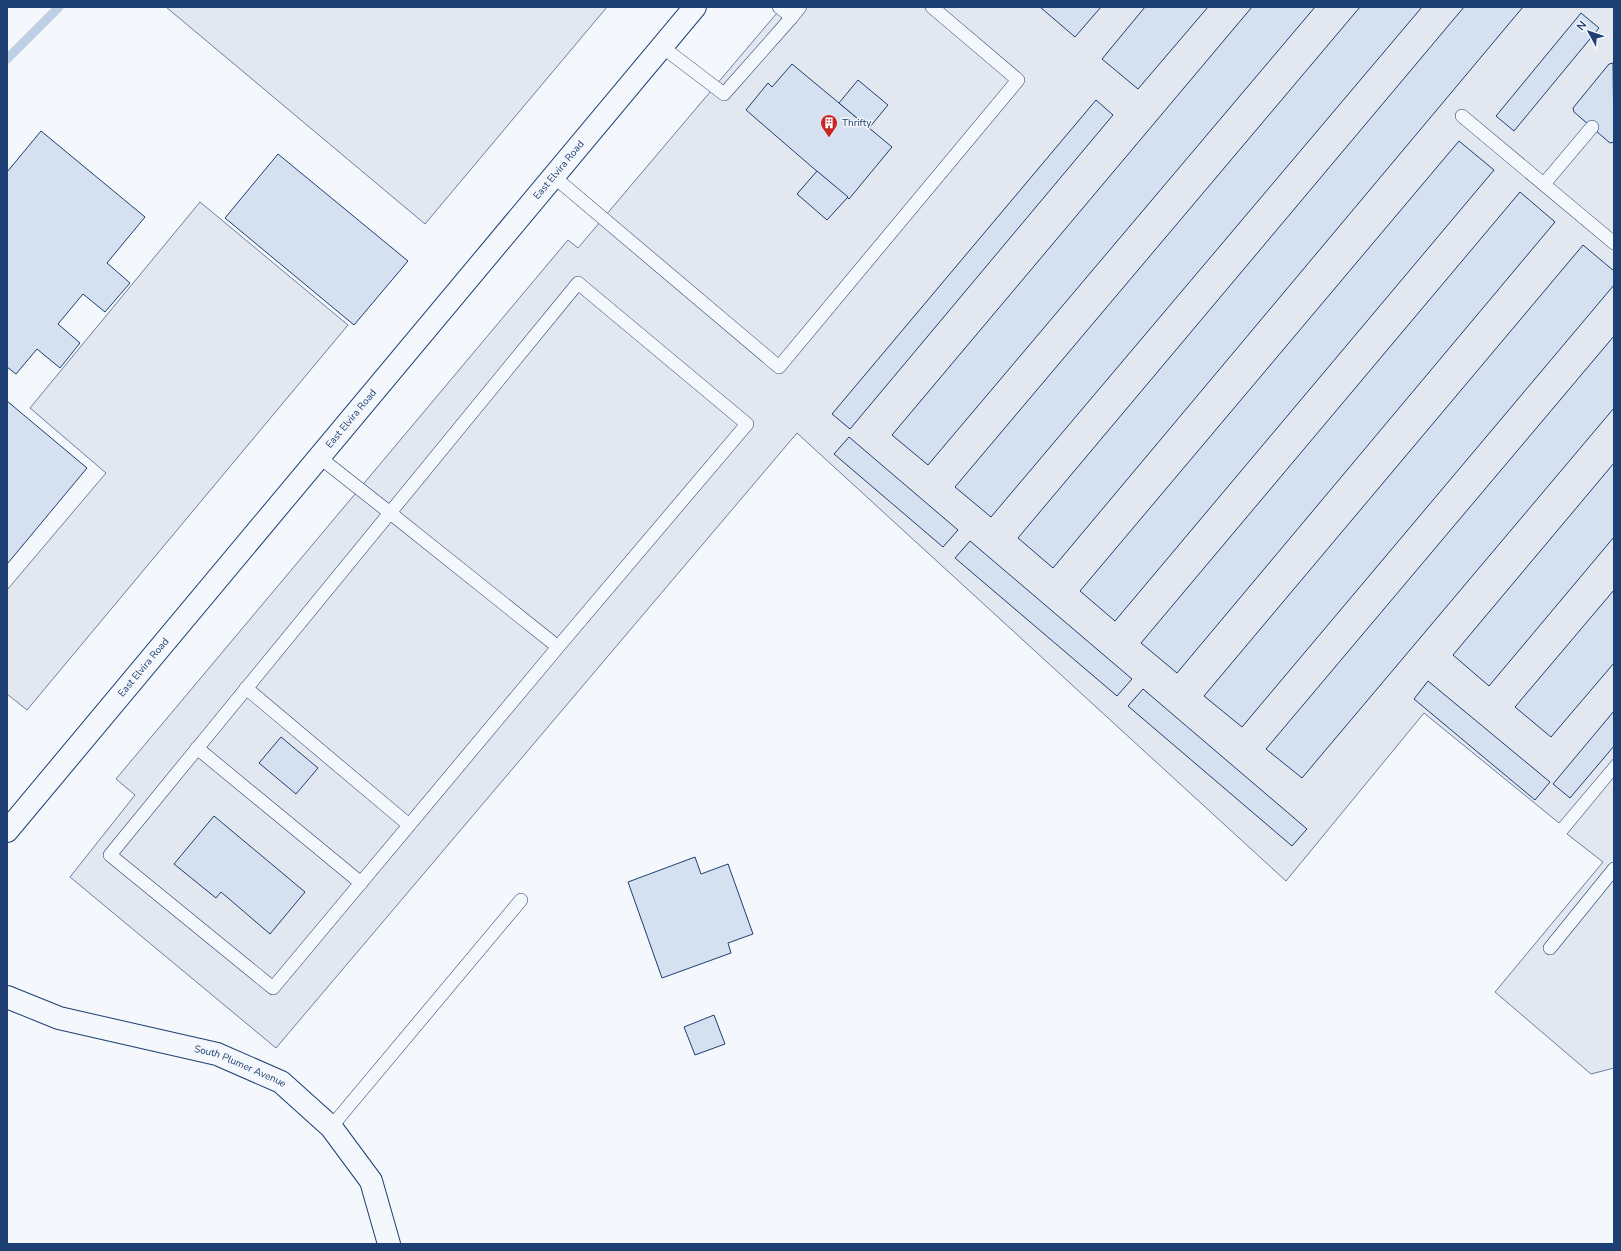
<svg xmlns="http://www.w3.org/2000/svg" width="1621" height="1251" font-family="'Nunito Sans',sans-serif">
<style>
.parking{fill:#e3e8f0;stroke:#687fa3}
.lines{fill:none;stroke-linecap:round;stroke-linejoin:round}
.stream{stroke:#bed0e5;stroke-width:9}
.building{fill:#d5e0f0;stroke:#1d3f73}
.lane-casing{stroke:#1d3f73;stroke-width:14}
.street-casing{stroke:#1d3f73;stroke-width:24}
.lane{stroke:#f4f7fb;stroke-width:13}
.street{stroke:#f4f7fb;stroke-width:22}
.labels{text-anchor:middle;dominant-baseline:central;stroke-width:3;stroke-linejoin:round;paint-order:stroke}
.poi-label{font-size:10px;fill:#1d3f73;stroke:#f4f7fb;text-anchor:start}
.street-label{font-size:10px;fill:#1d3f73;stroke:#f4f7fb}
</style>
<rect width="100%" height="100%" fill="#f4f7fb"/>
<g class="parking">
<polygon points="166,7 607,7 425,224"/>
<polygon points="782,7 1614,7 1614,758 1559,823 1424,713 1286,881 797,433 276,1048 70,877 135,795 116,779 568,240 578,248"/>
<polygon points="200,202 348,325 27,710 7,694 7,590 106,473 30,408"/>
<polygon points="1614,777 1614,1068 1591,1074 1495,992 1603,862 1567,834"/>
</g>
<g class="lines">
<polyline class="stream" points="7,59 59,7"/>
</g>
<g class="building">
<polygon points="1040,7 1101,7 1075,37"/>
<polygon points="1145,7 1208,7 1138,89 1102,59"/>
<polygon points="1252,7 1315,7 928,465 892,435"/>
<polygon points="1360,7 1422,7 991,517 955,487"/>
<polygon points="1464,7 1523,7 1053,568 1018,538"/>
<polygon points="1581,13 1599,28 1514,131 1496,116"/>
<polygon points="1613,63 1614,142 1610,143 1574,112 1573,108 1609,64"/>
<polygon points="792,64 892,147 849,199 746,110 768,83 772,87"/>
<polygon points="858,80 888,105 869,128 839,103"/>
<polygon points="1096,100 1113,115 850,429 832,414"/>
<polygon points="41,131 145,217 107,263 130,283 105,312 83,294 58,324 80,343 60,368 37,349 16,374 7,367 7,172"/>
<polygon points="1459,141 1494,170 1115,621 1080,591"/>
<polygon points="278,154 408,261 354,325 225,218"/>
<polygon points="817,171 848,197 827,220 797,194"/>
<polygon points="1520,192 1555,222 1177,673 1141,643"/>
<polygon points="1583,245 1614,271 1614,285 1242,727 1204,696"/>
<polygon points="1614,336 1614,408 1302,778 1266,749"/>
<polygon points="7,401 87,468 8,563 7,562"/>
<polygon points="849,437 958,530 943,547 834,454"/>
<polygon points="1614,463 1614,537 1489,686 1453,655"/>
<polygon points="970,541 1132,679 1117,696 955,558"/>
<polygon points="1614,590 1614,663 1551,737 1515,707"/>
<polygon points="1428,681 1550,782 1535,800 1414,699"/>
<polygon points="1143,689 1307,829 1292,846 1128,706"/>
<polygon points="1614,711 1614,746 1570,798 1553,784"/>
<polygon points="281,737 318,768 296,794 259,763"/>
<polygon points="214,816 305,892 270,934 221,892 216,898 174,864"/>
<polygon points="695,857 701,874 728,864 753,934 728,943 731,953 662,978 628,882"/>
<polygon points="714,1015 725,1044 695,1055 684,1027"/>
</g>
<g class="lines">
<defs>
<g id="lane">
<polyline points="779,7 792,17 800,7"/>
<polyline points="661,46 724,94 792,17"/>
<polyline points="1462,116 1614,243"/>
<polyline points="553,176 779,367 1018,80 932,7"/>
<polyline points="1544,184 1592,127"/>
<polyline points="319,457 389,512 558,647 273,988 110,855 578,283 747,424 558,647"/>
<polyline points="246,688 409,825"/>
<polyline points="197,748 361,883"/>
<polyline points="1550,948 1614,869"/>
<polyline points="331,1127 521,900"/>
</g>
<g id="street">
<path id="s1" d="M7 831 695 7"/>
<path id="s2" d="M7 997 59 1018 217 1054 281 1082 331 1127 371 1181 389 1244"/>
</g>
</defs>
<use href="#lane" class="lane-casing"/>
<use href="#street" class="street-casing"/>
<use href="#lane" class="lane"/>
<use href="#street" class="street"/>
</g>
<defs>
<symbol id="building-pin" viewBox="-11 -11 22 30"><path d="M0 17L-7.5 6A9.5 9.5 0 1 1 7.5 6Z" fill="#c62828" stroke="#f4f7fb"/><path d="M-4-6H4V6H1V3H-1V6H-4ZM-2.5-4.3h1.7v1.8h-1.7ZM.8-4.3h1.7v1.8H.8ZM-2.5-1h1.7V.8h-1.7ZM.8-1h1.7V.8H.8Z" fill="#fff"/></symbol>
</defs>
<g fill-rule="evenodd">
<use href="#building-pin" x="819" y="113" width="20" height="27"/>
</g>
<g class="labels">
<g class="poi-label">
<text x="842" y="123">Thrifty</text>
</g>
<g class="street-label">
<text stroke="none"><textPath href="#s1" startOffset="861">East Elvira Road</textPath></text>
<text stroke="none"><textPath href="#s1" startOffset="537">East Elvira Road</textPath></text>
<text stroke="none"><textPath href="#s1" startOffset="213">East Elvira Road</textPath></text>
<text stroke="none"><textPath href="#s2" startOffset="244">South Plumer Avenue</textPath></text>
</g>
</g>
<rect width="1621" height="1251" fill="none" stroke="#1d3f73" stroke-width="16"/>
<g transform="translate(1589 32) rotate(310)" stroke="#f4f7fb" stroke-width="3" paint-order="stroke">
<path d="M0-3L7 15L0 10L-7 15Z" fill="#1d3f73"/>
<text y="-6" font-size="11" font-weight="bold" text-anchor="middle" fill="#1d3f73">N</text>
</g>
</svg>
